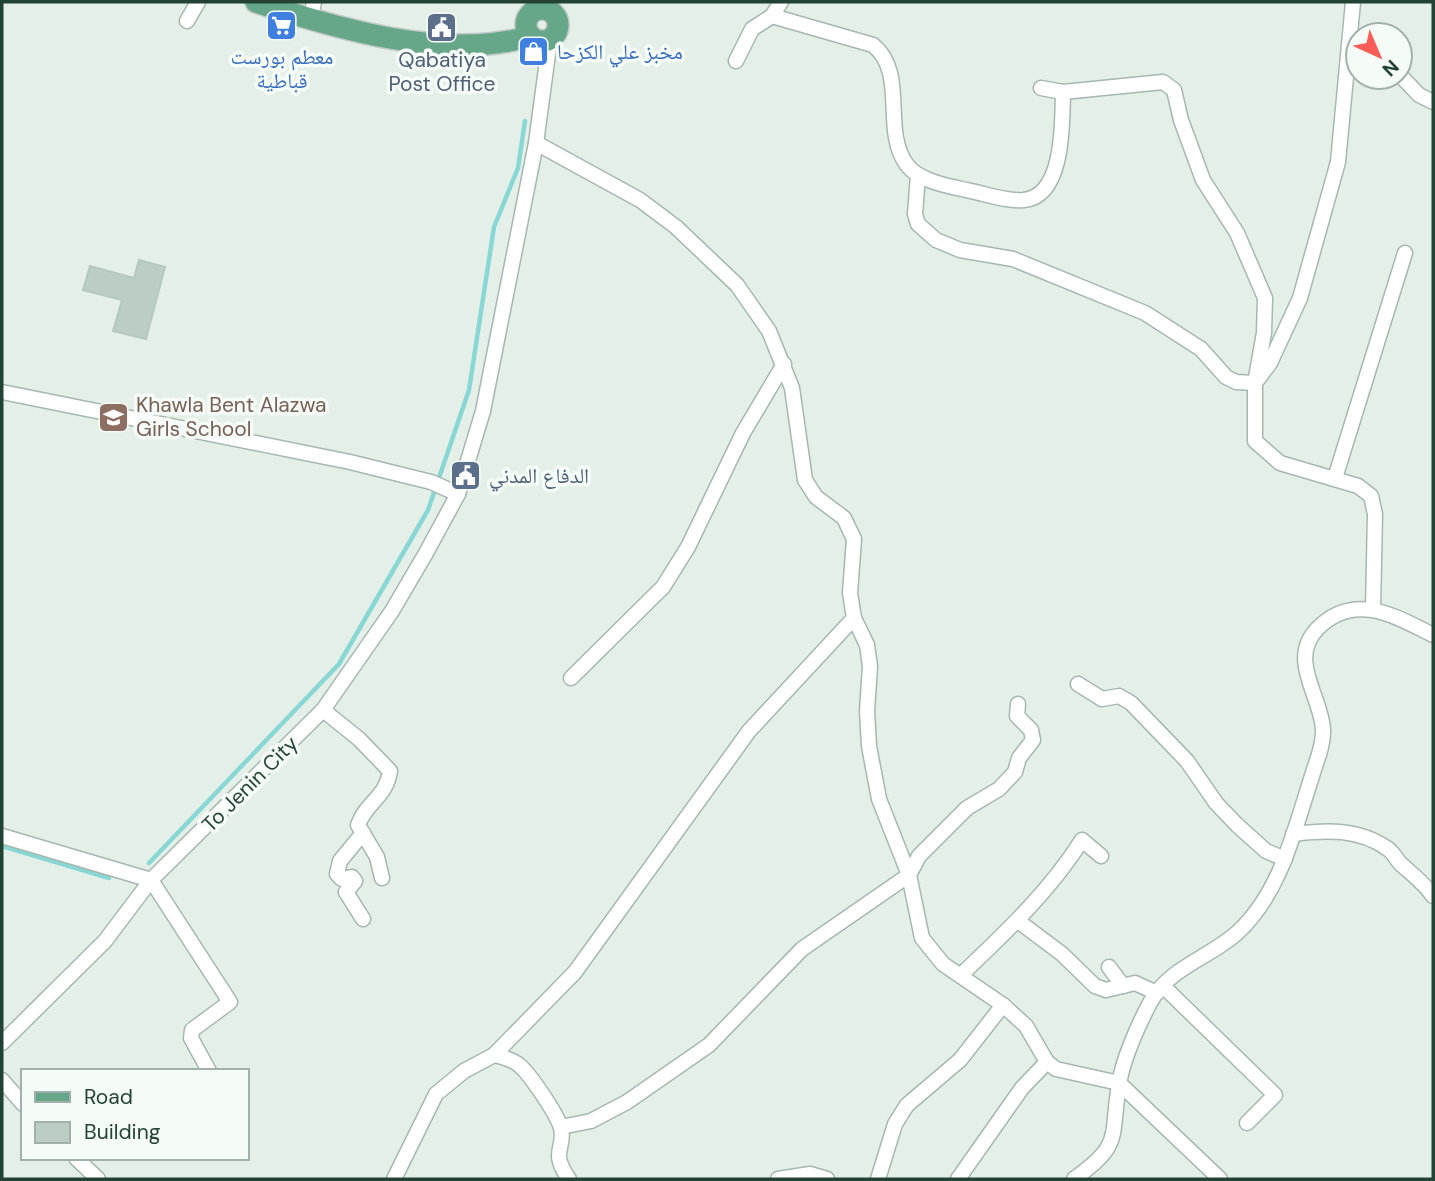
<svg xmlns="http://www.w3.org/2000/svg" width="1435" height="1181" font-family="'DM Sans','Noto Naskh Arabic',sans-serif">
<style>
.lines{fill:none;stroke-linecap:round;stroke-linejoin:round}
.stream{stroke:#89d7d4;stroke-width:4.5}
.building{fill:#bccdc3;stroke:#b6c9bd;stroke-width:2}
.minor-casing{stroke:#a6b8ae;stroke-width:17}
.primary-casing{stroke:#c1cac6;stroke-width:24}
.minor{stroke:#fff;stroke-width:14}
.primary{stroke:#66a78a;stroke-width:21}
.labels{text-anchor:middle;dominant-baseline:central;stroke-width:7;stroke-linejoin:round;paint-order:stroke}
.shop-label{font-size:21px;fill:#366cbe;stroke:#f5fbf7;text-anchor:start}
.service-label{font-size:21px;fill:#4e5e75;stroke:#f5fbf7}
.education-label{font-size:21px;fill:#785e54;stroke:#f5fbf7;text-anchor:start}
.street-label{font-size:21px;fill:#224233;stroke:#f5fbf7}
</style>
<rect width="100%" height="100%" fill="#e4efe8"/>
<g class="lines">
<g class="stream">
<polyline points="2,846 109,878"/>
<polyline points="149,863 339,664 428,510 469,390 494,227 518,168 525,121"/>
</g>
</g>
<polygon class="building" points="139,260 165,267 146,339 113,331 122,300 83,290 90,266 134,278"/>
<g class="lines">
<defs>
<g id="minor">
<path d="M772 16 873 45C908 73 881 130 907 165 919 181 948 186 966 190 984 193 1006 202 1024 200 1065 196 1062 120 1063 92"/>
<polyline points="311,19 314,2"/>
<polyline points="187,21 198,2"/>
<polyline points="736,61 752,29 772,16 781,2"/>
<polyline points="1400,75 1419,95 1433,102"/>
<polyline points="1041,88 1063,92 1163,82 1174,90 1181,120 1203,180 1237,233 1265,298 1264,333 1255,383 1255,441 1280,463 1358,486 1371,496 1375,514 1373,609"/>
<polyline points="536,143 640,200 676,227 737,285 769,331 792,388 805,480 816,497 844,518 854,539 850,593 854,618 867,645 870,666 867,711 869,746 879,799 909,875 922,938 943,964 1003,1005 1026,1026 1047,1062 1056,1069 1119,1083 1220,1179"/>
<polyline points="918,175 915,214 918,224 936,240 960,250 1013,259 1145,313 1201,349 1226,377 1236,382 1255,383 1270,363 1300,298 1338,162 1353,2"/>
<polyline points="2,392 350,462 431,482 458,494"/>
<polyline points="1335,478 1405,253"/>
<polyline points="571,678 663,587 688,547 743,433 784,364"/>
<polyline points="1078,684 1102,699 1119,696 1131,703 1187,761 1216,803 1237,825 1266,851 1285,859"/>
<path d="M323 710 359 739 390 771C386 798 366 802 358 825L377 857 382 878"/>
<polyline points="363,833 340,861 337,874 342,879 352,877 355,881 346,892 363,919"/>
<path d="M1293 834C1326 830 1359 828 1388 849 1394 853 1397 861 1402 865 1414 876 1424 883 1433 896"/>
<polyline points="2,836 151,880 230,1002 192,1030 191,1038 209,1071"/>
<polyline points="1018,921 1062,954 1095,986 1106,990 1135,983 1157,993"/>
<polyline points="1109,967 1123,986"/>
<path d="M961 975C1005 933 1049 892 1082 840L1101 856"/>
<polyline points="1163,986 1275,1095 1247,1123"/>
<polyline points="2,1043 105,941 151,880 323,710 392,611 426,553 458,494 483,411 536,143 550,39"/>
<path d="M494 1055C502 1057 512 1059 519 1065 530 1074 557 1114 561 1128 566 1148 549 1151 569 1179"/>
<polyline points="2,1080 23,1104"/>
<polyline points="561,1127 591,1121 627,1102 709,1045 802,949 909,875 919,856 967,808 999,789 1015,772 1019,758 1033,740 1031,730 1017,716 1018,704"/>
<polyline points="76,1158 98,1179"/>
<polyline points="394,1179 436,1094 464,1071 494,1055 575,972 749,731 854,618"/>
<polyline points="778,1179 810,1174 827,1179"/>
<polyline points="878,1179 895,1124 907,1105 960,1060 1003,1005"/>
<polyline points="958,1179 1022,1088 1047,1062"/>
<path d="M1074 1179C1123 1144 1110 1139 1119 1085 1122 1061 1139 1023 1151 1001 1170 967 1211 957 1238 932 1281 892 1294 831 1312 776 1316 762 1324 745 1323 729 1321 696 1288 660 1317 629 1354 591 1395 616 1433 635"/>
</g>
<g id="primary">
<path d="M256 2C338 29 446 61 531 36"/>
<circle cx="542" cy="25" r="16"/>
</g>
</defs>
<use href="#minor" class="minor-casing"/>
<use href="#primary" class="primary-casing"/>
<use href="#minor" class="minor"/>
<use href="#primary" class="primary"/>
</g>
<defs>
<symbol id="supermarket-square" viewBox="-11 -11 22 22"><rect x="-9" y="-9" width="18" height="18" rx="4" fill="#3f7fe0" stroke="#f5fbf7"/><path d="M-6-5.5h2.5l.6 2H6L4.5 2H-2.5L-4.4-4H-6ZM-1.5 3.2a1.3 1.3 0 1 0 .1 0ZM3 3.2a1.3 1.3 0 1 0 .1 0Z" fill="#fff"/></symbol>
<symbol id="civic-square" viewBox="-11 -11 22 22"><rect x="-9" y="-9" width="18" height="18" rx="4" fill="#5c6f8a" stroke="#f5fbf7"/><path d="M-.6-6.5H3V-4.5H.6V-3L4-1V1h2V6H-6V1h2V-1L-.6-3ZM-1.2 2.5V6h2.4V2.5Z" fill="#fff"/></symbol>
<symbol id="shop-square" viewBox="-11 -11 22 22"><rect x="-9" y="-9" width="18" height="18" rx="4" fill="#3f7fe0" stroke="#f5fbf7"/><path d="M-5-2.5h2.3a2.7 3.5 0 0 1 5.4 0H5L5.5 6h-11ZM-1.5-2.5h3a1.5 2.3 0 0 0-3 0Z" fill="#fff"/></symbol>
<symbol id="school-square" viewBox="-11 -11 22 22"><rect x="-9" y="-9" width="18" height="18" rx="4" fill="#8d6e63" stroke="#f5fbf7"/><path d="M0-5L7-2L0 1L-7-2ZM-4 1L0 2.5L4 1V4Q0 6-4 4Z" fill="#fff"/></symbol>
</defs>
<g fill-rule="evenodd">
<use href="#supermarket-square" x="264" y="8" width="35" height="35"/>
<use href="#civic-square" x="424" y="10" width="35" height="35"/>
<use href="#shop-square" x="516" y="34" width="35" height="35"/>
<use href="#school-square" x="96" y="400" width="35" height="35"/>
<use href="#civic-square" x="448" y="458" width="35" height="35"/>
</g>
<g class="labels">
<g class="shop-label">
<text x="557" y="52">مخبز علي الكزحا</text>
<text x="282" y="57" text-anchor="middle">معطم بورست<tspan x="282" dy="24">قباطية</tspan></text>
</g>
<g class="service-label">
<text x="442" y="60">Qabatiya<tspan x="442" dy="24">Post Office</tspan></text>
<text x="489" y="476" text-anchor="start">الدفاع المدني</text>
</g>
<g class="education-label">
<text x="136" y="405">Khawla Bent Alazwa<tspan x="136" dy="24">Girls School</tspan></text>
</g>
<g class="street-label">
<text transform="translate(250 784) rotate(-45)">To Jenin City</text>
</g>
</g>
<rect width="1435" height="1181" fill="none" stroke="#224233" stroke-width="7"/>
<rect x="21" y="1069" width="228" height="91" fill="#f5fbf7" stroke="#a1b1a9" stroke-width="2"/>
<rect x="35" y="1092" width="35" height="10" fill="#66a78a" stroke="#a1b1a9" stroke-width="2"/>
<text x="84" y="1104" font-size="21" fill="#224233">Road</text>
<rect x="35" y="1122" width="35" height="21" fill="#bccdc3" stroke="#a1b1a9" stroke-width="2"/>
<text x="84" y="1139" font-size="21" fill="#224233">Building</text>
<g transform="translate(1379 56) rotate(136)"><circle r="33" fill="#f5fbf7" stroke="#a1b1a9" stroke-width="2"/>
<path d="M0-5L12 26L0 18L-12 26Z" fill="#fb5e56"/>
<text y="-10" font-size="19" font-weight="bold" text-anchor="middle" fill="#224233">N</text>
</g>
</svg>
